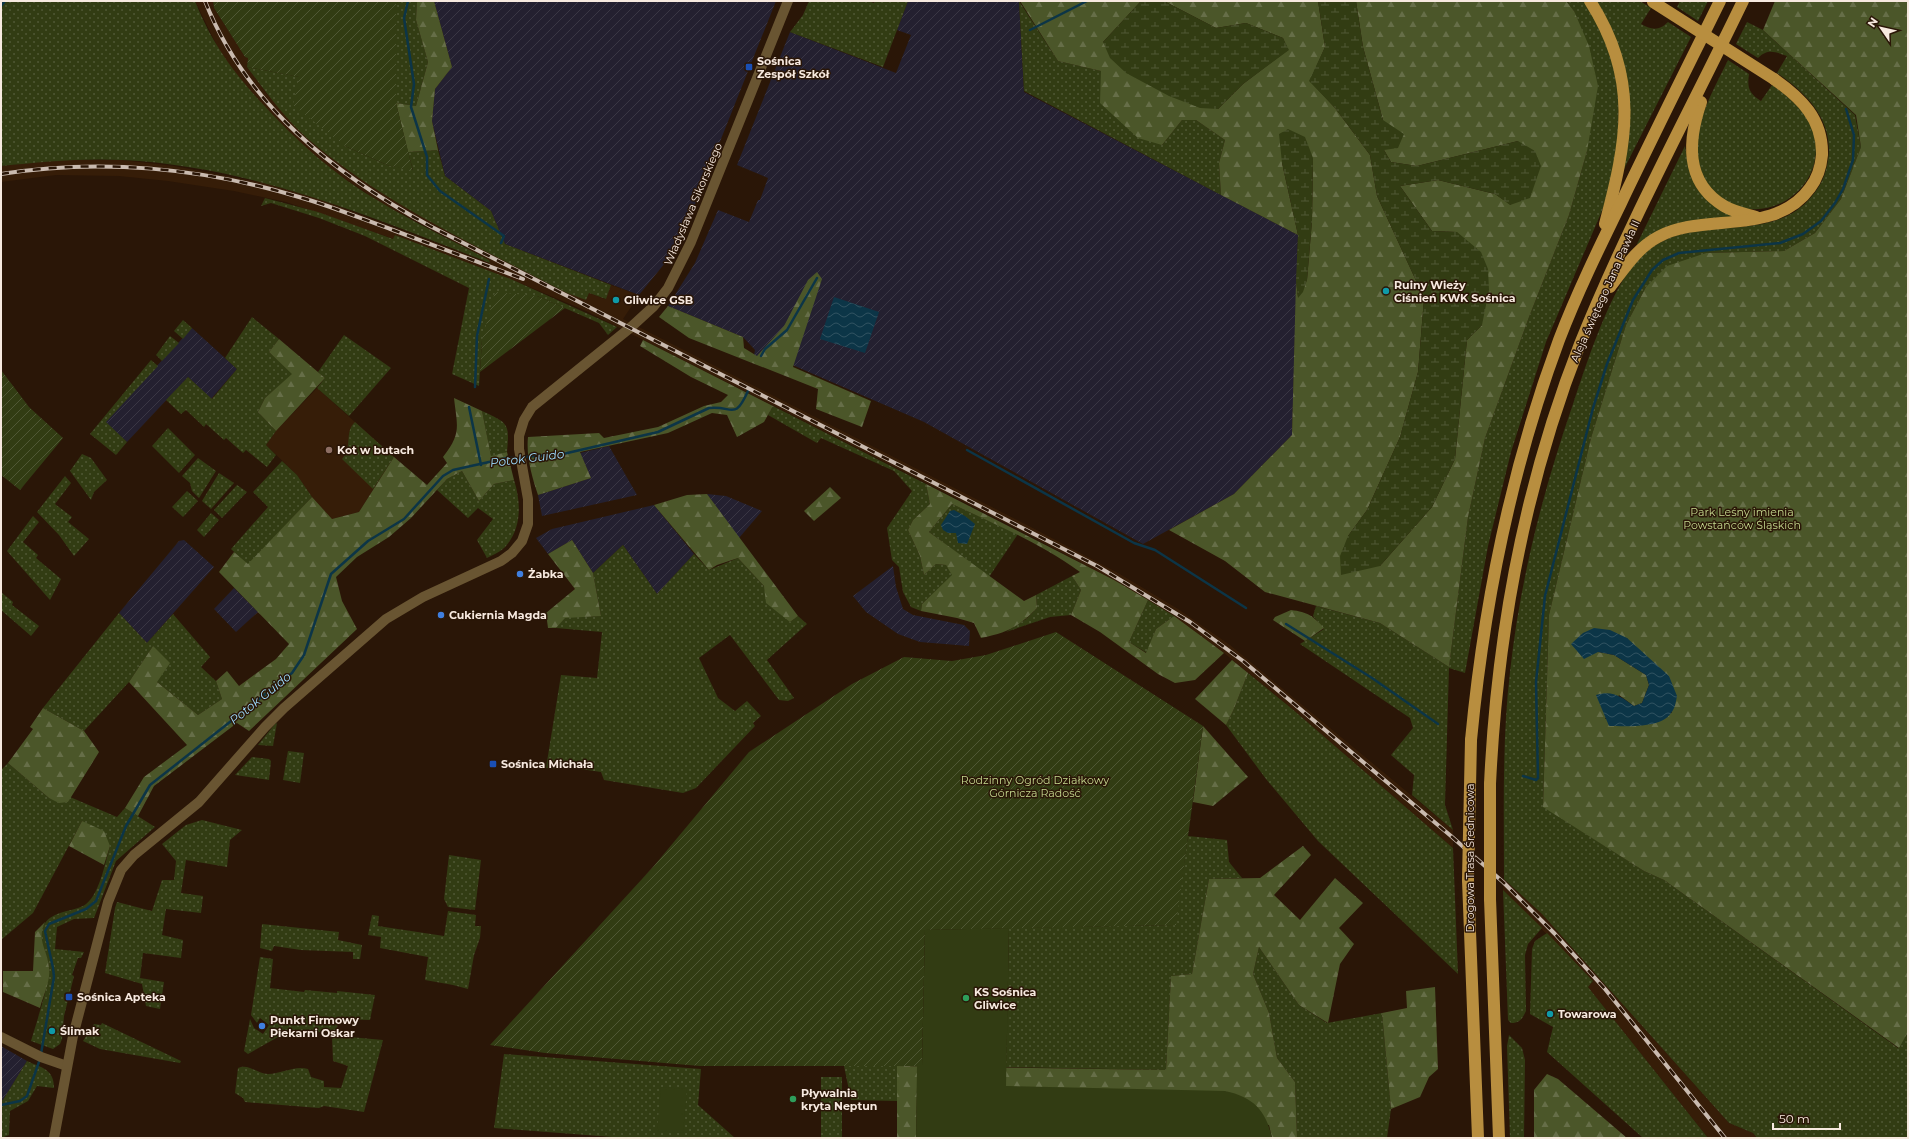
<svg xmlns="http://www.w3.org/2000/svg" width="1909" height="1139" font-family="Montserrat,sans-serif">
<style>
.built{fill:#361d08}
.industrial{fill:url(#industrial-furrows)}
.grass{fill:url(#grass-dots)}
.forest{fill:url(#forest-firs);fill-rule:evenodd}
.wetland{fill:url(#wetland-marsh)}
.garden{fill:url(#garden-furrows)}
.pitch{fill:#323c13}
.water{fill:url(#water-waves)}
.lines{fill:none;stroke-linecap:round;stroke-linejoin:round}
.stream{stroke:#0c3547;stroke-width:2.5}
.minor{stroke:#695532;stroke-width:10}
.major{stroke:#b88e3f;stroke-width:12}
.rail-casing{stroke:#c9baaf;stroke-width:4}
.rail{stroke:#2a1607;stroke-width:2.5;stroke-dasharray:8;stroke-linecap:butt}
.major-bridge{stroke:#b88e3f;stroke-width:12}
.transit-dot{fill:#1a4fb4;stroke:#2a1607;stroke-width:1.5}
.culture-dot{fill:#0f9aa8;stroke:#2a1607;stroke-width:1.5}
.education-dot{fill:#8d6e63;stroke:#2a1607;stroke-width:1.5}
.shop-dot{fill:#3f7fe0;stroke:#2a1607;stroke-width:1.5}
.leisure-dot{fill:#2e9e5b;stroke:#2a1607;stroke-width:1.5}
.labels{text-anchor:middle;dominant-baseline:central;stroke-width:3;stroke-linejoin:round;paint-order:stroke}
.poi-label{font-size:11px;font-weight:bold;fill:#f7e9df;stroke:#2a1607;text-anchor:start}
.street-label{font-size:11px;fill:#f7e9df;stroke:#2a1607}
.park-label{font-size:11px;fill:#c4d88e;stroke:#2a1607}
.water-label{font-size:12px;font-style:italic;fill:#9ddcfe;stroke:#2a1607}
</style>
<defs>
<pattern id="industrial-furrows" width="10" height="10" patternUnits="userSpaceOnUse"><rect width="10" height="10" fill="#242030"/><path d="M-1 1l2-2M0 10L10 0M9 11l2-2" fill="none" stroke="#3a3644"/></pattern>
<pattern id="grass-dots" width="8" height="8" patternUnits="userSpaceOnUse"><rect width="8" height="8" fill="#323c13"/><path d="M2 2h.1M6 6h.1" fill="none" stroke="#505835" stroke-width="1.8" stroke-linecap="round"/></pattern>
<pattern id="forest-firs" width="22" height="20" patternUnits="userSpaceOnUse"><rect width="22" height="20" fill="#4b5629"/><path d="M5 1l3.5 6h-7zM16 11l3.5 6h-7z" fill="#666e48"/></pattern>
<pattern id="wetland-marsh" width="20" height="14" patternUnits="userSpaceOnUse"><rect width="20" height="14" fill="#323c13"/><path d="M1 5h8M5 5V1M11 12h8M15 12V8" fill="none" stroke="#505835"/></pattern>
<pattern id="garden-furrows" width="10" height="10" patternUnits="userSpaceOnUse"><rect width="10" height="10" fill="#323c13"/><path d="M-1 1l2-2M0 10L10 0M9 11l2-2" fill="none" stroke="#505835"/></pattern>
<pattern id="water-waves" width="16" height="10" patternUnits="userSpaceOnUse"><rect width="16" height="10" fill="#0c3547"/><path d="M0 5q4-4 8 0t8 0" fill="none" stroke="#305261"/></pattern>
</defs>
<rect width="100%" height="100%" fill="#2a1607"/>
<g class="built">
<polygon points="195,1 213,1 214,8 245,57 248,58 247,67 266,93 307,138 586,300 589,293 605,299 611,285 639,295 623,319 1027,525 1118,573 1178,609 1230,645 1453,830 1453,848 1291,708 1224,653 1174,616 1114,580 1023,532 586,311 513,280 395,235 394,239 286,202 234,191 168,181 119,176 56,175 1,182 1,166 57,160 122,160 174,166 264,183 319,199 489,263 489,260 381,203 339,175 310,152 282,126 239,78 220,52"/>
<polygon points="317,388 394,457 359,512 332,519 312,497 297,475 266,445 276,431"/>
<polygon points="1504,879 1542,914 1729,1123 1753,1133 1757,1138 1708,1138 1588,987 1593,981 1503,890"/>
</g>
<g class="industrial">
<polygon points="434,1 776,1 678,247 639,295 505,244 491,211 445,176 432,121 435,89 452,67"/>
<polygon points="908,1 1019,1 1024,92 1298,235 1292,435 1234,494 1143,544 924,422 774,357 765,362 754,355 755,350 743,337 668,306 695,263 718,210 749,222 758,200 760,200 768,178 737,165 790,32 896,73 911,35 897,30"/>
<polygon points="192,328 237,369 211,399 188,377 127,442 105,422"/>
<polygon points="609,446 637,495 542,516 538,495 591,478 580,453"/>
<polygon points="707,494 726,496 762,511 739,538"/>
<polygon points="654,505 694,554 657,594 623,545 593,573 572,540 548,554 536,538 552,529"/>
<polygon points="184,540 214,567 147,643 119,613 179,541"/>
<polygon points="893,566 896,587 903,609 913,615 964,625 970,631 969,646 920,642 898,634 866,612 853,596"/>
<polygon points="234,588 258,612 236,632 214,609"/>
<polygon points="1,1046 27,1061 3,1100 1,1100"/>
</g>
<g class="grass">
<path d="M1 1H195C211 41 230 68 259 100 295 140 335 176 382 203 417 224 453 241 489 260L490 263C371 217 251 166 122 160 81 158 41 162 1 166Z"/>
<polygon points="396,1 417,1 416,20 428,62 416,106 396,103"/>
<polygon points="809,1 868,1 874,3 876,1 908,1 883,67 790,32 803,15"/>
<polygon points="1019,1 1058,61 1101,71 1162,145 1182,120 1196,120 1225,140 1219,163 1221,195 1024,91"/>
<polygon points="1566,1 1584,1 1592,12 1611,55 1619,93 1618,148 1604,206 1546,342 1511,452 1488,546 1465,673 1449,668 1445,805 1453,830 1412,795 1414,775 1391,755 1413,728 1410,718 1300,644 1324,629 1313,616 1316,606 1380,623 1449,667 1468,517 1485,438 1529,317 1569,215 1587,151 1574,11"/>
<path d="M1596 1H1640L1651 8 1641 24C1652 30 1659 31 1668 22L1691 37 1623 171 1630 115Z"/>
<polygon points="1680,1 1708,1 1698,21 1677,7"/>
<path d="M1747 22 1763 30 1855 115 1861 147 1841 199 1815 233 1784 251 1706 253 1646 287 1626 325 1591 438 1549 615 1543 806 1644 871 1664 880 1898 1048 1908 1032V1138H1757L1753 1133 1729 1123 1542 914 1504 879C1504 810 1502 740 1510 672 1520 580 1543 491 1573 404 1587 362 1604 309 1628 272 1637 259 1650 247 1665 240 1712 218 1776 241 1812 196 1823 184 1828 168 1829 151 1829 115 1805 92 1777 73L1787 56C1775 52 1768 48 1758 58L1736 44Z"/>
<path d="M1728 60 1749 74C1747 88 1749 93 1761 101L1772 85C1785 94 1798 105 1807 118 1844 181 1758 244 1710 187 1699 173 1695 154 1698 136 1702 108 1716 85 1728 60Z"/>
<path d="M247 67 300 77 345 146 387 165 413 170 408 152 438 150 445 176 491 211 505 244 611 285 606 299 589 293 586 300 567 293C479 247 384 204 308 139 285 119 265 91 247 67Z"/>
<path d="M1685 146C1692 188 1695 195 1734 216L1638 245 1637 244Z"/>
<polygon points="265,198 318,212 393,239 395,235 513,280 617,327 608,335 599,323 537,296 482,340 479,386 452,374 469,288 365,236 319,218 271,203 261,206"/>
<polygon points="252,317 279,339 269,352 293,374 265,398 258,412 276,431 266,445 276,455 267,467 246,450 243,453 226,438 224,440 206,424 204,427 186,410 181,414 166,400 188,377 212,399 237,369 225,358"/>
<polygon points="183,320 192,328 183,339 174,331"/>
<polygon points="344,335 391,368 349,416 317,388 325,378 318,372"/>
<polygon points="170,336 179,343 162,361 156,355"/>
<polygon points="151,360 158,366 106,422 127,442 116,455 90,434"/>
<polygon points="773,406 926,484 930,504 913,520 908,530 920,556 924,575 936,564 946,565 953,575 922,604 921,611 911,607 903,592 899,567 892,560 887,528 912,491 894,471 821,438 817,443 768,415"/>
<path d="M482 411C508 423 510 423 507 452L491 457Z"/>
<path d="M355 422 394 457 373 489 342 459C353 447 344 432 355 422Z"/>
<polygon points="168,428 195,455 179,473 152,446"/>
<polygon points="82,454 91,458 107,480 94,492 91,500 70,471"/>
<polygon points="198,458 216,471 199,498 192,491 190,483 182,476"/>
<polygon points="282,461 297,475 312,497 248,565 231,549 268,507 253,492"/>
<path d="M462 471 479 501 494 484 514 480C521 502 522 527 506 546 502 551 493 555 487 558L477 540 493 519 478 508 468 518 437 490 447 479Z"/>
<polygon points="219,473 234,483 211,509 202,501"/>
<polygon points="65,476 71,483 55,504 72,517 68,522 89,539 74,556 59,535 37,512"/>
<polygon points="237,485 247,492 222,518 214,510"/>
<polygon points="187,491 198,501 183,517 172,507"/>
<polygon points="952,504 1018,534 989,577 929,532"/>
<polygon points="211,513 219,520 204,537 197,530"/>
<polygon points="33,516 39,522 23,542 38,555 36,558 61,579 50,600 7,551"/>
<polygon points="623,545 657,594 694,554 709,570 738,558 764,586 790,622 798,616 807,624 767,660 794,698 788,701 779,700 730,635 699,658 718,698 735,711 747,701 761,716 753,723 755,726 696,788 683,793 604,780 601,772 560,766 556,769 546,768 561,675 597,678 602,632 556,628 565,617 601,616 593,573"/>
<polygon points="1072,576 1081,590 1071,615 1050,617 1006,632 1026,619 1037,608 1036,595"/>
<polygon points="1,592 13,602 12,605 39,626 31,636 1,610"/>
<polygon points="1148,600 1174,616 1156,629 1147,653 1129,642"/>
<polygon points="119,613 147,643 173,614 210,657 201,667 216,681 222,699 198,715 157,682 153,646 129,682 84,731 43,708"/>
<polygon points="1248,673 1291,708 1453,848 1458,974 1318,841 1266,779 1226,725 1233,711"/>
<polygon points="277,723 273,746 258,745 275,724"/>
<polygon points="288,751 304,753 300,783 283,780"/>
<polygon points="252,757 269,759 271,761 269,780 235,775"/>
<path d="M8 763 49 798 68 802 70 797 117 817 125 808 155 827 116 861 94 918 74 919 57 927 55 949 84 952 81 958H78L72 975 74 976 64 1016 62 1039 60 1044 53 1049 31 1041C35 1027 51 979 49 967 47 953 35 937 45 923 54 911 70 912 83 906 99 898 105 863 110 846L82 821 33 913 1 940V770Z"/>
<polygon points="202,820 242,830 230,840 227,867 186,860 181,893 203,896 201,913 166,909 162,935 183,940 181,958 143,953 140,978 164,982 160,1009 146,1006 142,984 105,973 115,908 117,902 152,911 162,880 174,880 176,861 162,844 186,825"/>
<polygon points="1188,836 1227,840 1229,862 1242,878 1209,879 1192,974 1171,976 1166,1070 1006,1067 1009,928 1175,925"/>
<polygon points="449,855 481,860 475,910 448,907 444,899"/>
<path d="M1503 890 1542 928 1528 944 1525 955 1526 1011C1522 1019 1520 1023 1511 1023L1508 1020Z"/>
<polygon points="448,911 476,915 475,926 481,926 480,938 474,955 468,989 453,985 425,980 428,957 380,948 381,937 368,935 372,915 379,916 378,926 444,936"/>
<polygon points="262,924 339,932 338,940 362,945 360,959 353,959 353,952 301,950 274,946 272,951 260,948"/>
<polygon points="1547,933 1593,981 1588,987 1708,1138 1643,1138 1547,1052 1553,1027 1530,1014 1532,949 1535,941"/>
<polygon points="1259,947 1299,1005 1327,1023 1382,1013 1391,1109 1387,1138 1297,1138 1295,1082 1277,1058 1269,1013 1253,974"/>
<polygon points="260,957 273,959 270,988 304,992 305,990 337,993 337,991 375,995 370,1020 338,1019 337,1030 278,1037 248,1054 244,1051 250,1019 254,1028 263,1034 269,1025 260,1018 257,1023 251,1015"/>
<polygon points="102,1023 181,1061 180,1063 100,1049 83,1041 94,1024 101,1025"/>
<polygon points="1509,1035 1522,1048 1525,1060 1524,1138 1510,1138 1507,1046"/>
<path d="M339 1036 383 1040 364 1112 324 1106 319 1108 245 1102 243 1098 235 1093 238 1068C249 1063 257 1074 268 1074 281 1074 295 1065 308 1069L311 1077 324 1081V1087L341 1088 348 1066 333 1061 332 1037Z"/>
<polygon points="504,1054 701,1069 698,1105 735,1138 625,1138 494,1128"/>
<path d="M27 1061C42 1068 54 1069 54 1088L37 1086 28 1101 10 1111 9 1135 1 1138V1100H3Z"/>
<polygon points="844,1066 897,1066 897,1101 851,1100"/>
<rect x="821" y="1077" width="21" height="61"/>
</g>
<g class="forest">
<polygon points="417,1 434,1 452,67 435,89 432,121 438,150 408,152 396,103 416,106 428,62 416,20"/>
<polygon points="1020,1 1141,1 1103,42 1218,109 1243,84 1288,50 1283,38 1246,23 1216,28 1164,1 1318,1 1325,47 1310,81 1335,108 1370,155 1377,196 1424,298 1418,372 1400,437 1367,510 1348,536 1380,566 1432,507 1455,459 1467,340 1482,325 1457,232 1432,231 1400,186 1438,180 1495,194 1511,205 1518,141 1417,166 1391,162 1384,150 1383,120 1363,47 1356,1 1566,1 1574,11 1589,46 1598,86 1587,151 1569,215 1529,317 1485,438 1468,517 1449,667 1380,623 1265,592 1225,561 1169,530 1234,494 1292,435 1296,281 1298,297 1307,280 1312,221 1313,158 1282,163 1298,235 1221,195 1219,163 1225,140 1196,120 1182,120 1162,145 1138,138 1100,103 1101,71 1058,61"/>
<path d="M1775 1H1908V1032L1899 1048 1664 880 1644 871 1543 807 1549 615 1591 438 1626 325 1646 287 1667 266 1706 253 1784 251 1815 233 1841 199 1861 147 1856 115 1763 30ZM1627 638 1672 713 1605 719 1619 695 1634 706 1642 703 1649 685 1646 675 1614 655 1598 652Z"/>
<polygon points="817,272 822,279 793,367 871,401 862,427 816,409 818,389 689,338 659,317 668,306 743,337 744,348 757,356 784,326 808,280"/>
<polygon points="279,339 325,378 276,431 258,412 265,398 292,374 269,352"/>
<path d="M643 340 773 406 764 422 737 437 727 415 712 413 668 433 580 452 591 478 538 495C532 477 526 457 528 437L599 433 604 438 658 427 704 406 721 402 728 395 691 377 640 346Z"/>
<path d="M454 398 482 411 491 456 507 452 514 480 494 484 479 501 462 471 447 479 411 518 389 537 357 557 336 577 342 601 357 629 249 731 237 723 154 786 138 816 125 808 144 777 187 745 129 682 153 646 170 663 157 682 198 715 222 699 216 681 227 671 239 686 276 659 289 644 219 572 234 552 248 564 312 497 332 519 359 512 394 457 427 485 447 463 443 457C462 433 457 426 454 398Z"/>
<path d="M926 484 1114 580 1148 600 1129 642 1146 653 1156 629 1174 616 1224 653 1195 680 1175 683 1158 674 1100 632 1071 615 1081 590 1072 576 1080 572C1040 543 997 525 952 504L929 532 1024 601 1036 595 1037 608C1017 628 1008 632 981 638L974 623 957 618 921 611 922 604 952 575 946 565 936 564 924 575 920 556 908 530 913 520 930 504Z"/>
<polygon points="830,487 841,498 814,521 804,511"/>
<polygon points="707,494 798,616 790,622 766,603 764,586 738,558 717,565 709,570 654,505 687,495"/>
<polygon points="572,540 593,573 601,616 565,618 556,628 548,628 546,613 575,589 548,554"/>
<path d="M1291 610C1308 612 1313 616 1324 628L1305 641 1273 620 1275 617Z"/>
<polygon points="1232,660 1248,673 1233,711 1226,725 1195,699"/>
<polygon points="43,708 84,731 99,752 68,802 59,803 49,798 8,763 33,729 30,727"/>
<polygon points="1203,726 1248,777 1213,806 1193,802"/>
<polygon points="82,821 104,831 110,846 104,865 69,846"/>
<polygon points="1303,846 1311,855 1274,895 1300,920 1335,878 1363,903 1339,928 1354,944 1340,964 1328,1023 1299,1005 1259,947 1253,974 1269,1013 1277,1058 1295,1082 1297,1138 1272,1138 1269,1125 917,1087 916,1138 897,1138 897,1066 1166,1070 1171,976 1192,974 1209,879 1260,878"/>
<path d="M45 922C36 941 48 950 49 968 51 980 43 996 40 1008L3 992V971H33L35 932Z"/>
<polygon points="1435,987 1438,1069 1429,1077 1420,1097 1391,1109 1382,1013 1407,1008 1406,991"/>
<polygon points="1547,1074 1558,1079 1627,1138 1534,1138 1534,1090"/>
</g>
<g class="wetland">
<polygon points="1141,1 1164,1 1216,28 1246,23 1283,38 1289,50 1243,84 1218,109 1200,108 1169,96 1126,73 1110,58 1103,42"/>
<polygon points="1318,1 1356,1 1363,47 1383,120 1404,134 1398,148 1384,150 1391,162 1417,166 1518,141 1535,151 1541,166 1530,198 1510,205 1495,194 1438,180 1400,186 1432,231 1457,232 1481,252 1488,269 1489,290 1482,325 1467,340 1455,459 1432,507 1380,566 1341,575 1340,556 1348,536 1367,510 1400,437 1418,372 1424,298 1377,196 1370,155 1335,108 1309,81 1325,47"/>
<polygon points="1288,129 1305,137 1313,158 1312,221 1307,280 1303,292 1298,298 1296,281 1298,235 1282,163 1279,134"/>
</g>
<g class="garden">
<polygon points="213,1 396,1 396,103 413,171 387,165 345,146 293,105 299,77 247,67 248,58 245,57 214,8"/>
<polygon points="495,292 537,296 565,308 480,372 482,340"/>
<polygon points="1,370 29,407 63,438 20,490 1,475"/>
<polygon points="1056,632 1203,726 1176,925 925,930 922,1066 700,1066 545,1053 490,1045 653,867 749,752 852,684 904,657 952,661 986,655"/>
</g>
<g class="pitch">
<path d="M1009 928 1006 1086 1225 1091C1253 1097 1266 1110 1272 1138H916L917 1066H922L925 930Z"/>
<polygon points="661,1087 687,1089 683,1133 657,1131"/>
</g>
<g class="water">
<polygon points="834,297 879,312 865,353 820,339"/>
<polygon points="954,510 965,516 975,524 967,544 958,543 956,533 948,533 943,530 941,525 950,511"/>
<path d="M1594 628 1610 630 1627 638 1669 676 1677 696C1676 701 1675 709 1671 713 1661 729 1625 726 1609 726L1596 695C1613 690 1621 697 1634 706L1642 703 1649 685 1646 675 1614 655 1598 652 1584 659 1571 644 1583 633Z"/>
</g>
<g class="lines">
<g class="stream">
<polyline points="408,1 404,18 414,84 411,107 427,157 427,175 440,191 504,236 501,243"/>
<polyline points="1,6 5,1"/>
<polyline points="1030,30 1087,1"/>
<polyline points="761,356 765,349 787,330 817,278"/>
<polyline points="475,387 477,336 489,279"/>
<polyline points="469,407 481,465"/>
<polyline points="967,450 1134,543 1155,550 1246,608"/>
<path d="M523 457 563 454 658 432 709 408C733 405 734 422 748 391"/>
<polyline points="1286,624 1372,678 1438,724"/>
<polyline points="1523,776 1536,780 1538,778 1536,682 1545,596 1593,408 1607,364 1633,300 1652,270 1663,260 1679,253 1780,243 1803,234 1821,221 1835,203 1843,189 1853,160 1854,135 1846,109"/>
<polyline points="41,1054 54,977 53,968 45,931 49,924 86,909 96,901 126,826 150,785 292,673 304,655 331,574 368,541 404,519 443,476 453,470 507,458 518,458"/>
<polyline points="1,1105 20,1101 27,1096 40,1059"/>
</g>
<g class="minor">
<polyline points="1,1037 41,1057 67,1066"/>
<polyline points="54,1138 73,1036 108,902 121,870 134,855 199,802 265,727 284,708 386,619 423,597 501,561 512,553 522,541 528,524 528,499 519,449 519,436 524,420 532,407 630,328 654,306 668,288 691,242 788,1"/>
</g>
<g class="major">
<path d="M1590 1C1640 79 1627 141 1605 224"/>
<path d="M1701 102C1688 140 1684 182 1724 206 1734 212 1746 214 1756 217"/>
<path d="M1610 287C1624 269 1637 248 1658 237 1703 212 1775 237 1810 188 1817 179 1821 166 1822 155 1823 119 1801 98 1774 79"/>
<path d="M1471 740C1484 603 1511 469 1559 340 1577 293 1599 248 1621 203 1653 136 1687 68 1720 1"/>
<path d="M1490 784C1497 635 1525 484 1580 344 1627 227 1688 115 1743 1"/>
<polyline points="1468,880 1478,1138"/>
<polyline points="1490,899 1499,1138"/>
</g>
<defs>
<g id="rail">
<path d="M205 1C246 105 334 174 430 226L1097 566 1190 622 1243 661 1451 836 1503 882 1555 934 1605 989 1725 1138"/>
<path d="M1 174C100 158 203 168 299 197 331 206 362 219 393 230 436 246 480 263 523 279"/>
</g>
</defs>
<use href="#rail" class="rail-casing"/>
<use href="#rail" class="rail"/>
<g class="major-bridge">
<polyline points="1653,2 1774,79"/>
<polyline points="1468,880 1471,740"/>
<polyline points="1490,899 1490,784"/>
</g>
</g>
<g class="transit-dot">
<rect x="745" y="63" width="8" height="8" rx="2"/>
<rect x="489" y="760" width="8" height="8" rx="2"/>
<rect x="65" y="993" width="8" height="8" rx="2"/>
</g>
<g class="culture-dot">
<circle cx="1386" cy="291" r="4"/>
<circle cx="616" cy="300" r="4"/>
<circle cx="1550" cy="1014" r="4"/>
<circle cx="52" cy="1031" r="4"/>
</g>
<circle class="education-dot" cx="329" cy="450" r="4"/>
<g class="shop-dot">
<circle cx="520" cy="574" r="4"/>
<circle cx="441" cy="615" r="4"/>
<circle cx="262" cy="1026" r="4"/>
</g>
<g class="leisure-dot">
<circle cx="966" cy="998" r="4"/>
<circle cx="793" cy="1099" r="4"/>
</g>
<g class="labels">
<g class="poi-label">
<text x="757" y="61">Sośnica<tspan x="757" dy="13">Zespół Szkół</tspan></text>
<text x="1394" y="285">Ruiny Wieży<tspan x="1394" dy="13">Ciśnień KWK Sośnica</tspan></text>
<text x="624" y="300">Gliwice GSB</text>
<text x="337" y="450">Kot w butach</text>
<text x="528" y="574">Żabka</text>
<text x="449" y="615">Cukiernia Magda</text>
<text x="501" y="764">Sośnica Michała</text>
<text x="974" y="992">KS Sośnica<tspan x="974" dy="13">Gliwice</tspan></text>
<text x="77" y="997">Sośnica Apteka</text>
<text x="1558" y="1014">Towarowa</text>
<text x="270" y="1020">Punkt Firmowy<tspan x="270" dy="13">Piekarni Oskar</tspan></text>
<text x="60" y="1031">Ślimak</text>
<text x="801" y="1093">Pływalnia<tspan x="801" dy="13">kryta Neptun</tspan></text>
</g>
<g class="street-label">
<text transform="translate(693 204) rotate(-67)">Władysława Sikorskiego</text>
<text transform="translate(1605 291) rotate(-66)">Aleja świętego Jana Pawła II</text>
<text transform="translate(1470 858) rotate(-90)">Drogowa Trasa Średnicowa</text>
</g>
<g class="park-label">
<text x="1742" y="512">Park Leśny imienia<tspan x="1742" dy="13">Powstańców Śląskich</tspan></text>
<text x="1035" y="780">Rodzinny Ogród Działkowy<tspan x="1035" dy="13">Górnicza Radość</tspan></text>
</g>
<g class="water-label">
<text transform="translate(527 458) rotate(-7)">Potok Guido</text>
<text transform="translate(260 698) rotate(-39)">Potok Guido</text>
</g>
</g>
<rect width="1909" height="1139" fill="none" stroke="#f7e9df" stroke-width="4"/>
<g transform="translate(1881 28) rotate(304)" stroke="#2a1607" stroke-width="3" paint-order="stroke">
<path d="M0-3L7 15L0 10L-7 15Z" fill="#f7e9df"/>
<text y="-6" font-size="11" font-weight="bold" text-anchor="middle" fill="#f7e9df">N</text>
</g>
<path d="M1773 1123v6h67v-6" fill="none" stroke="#f7e9df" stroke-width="2"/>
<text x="1779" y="1123" font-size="12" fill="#f7e9df" stroke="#2a1607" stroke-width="3" paint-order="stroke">50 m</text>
</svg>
